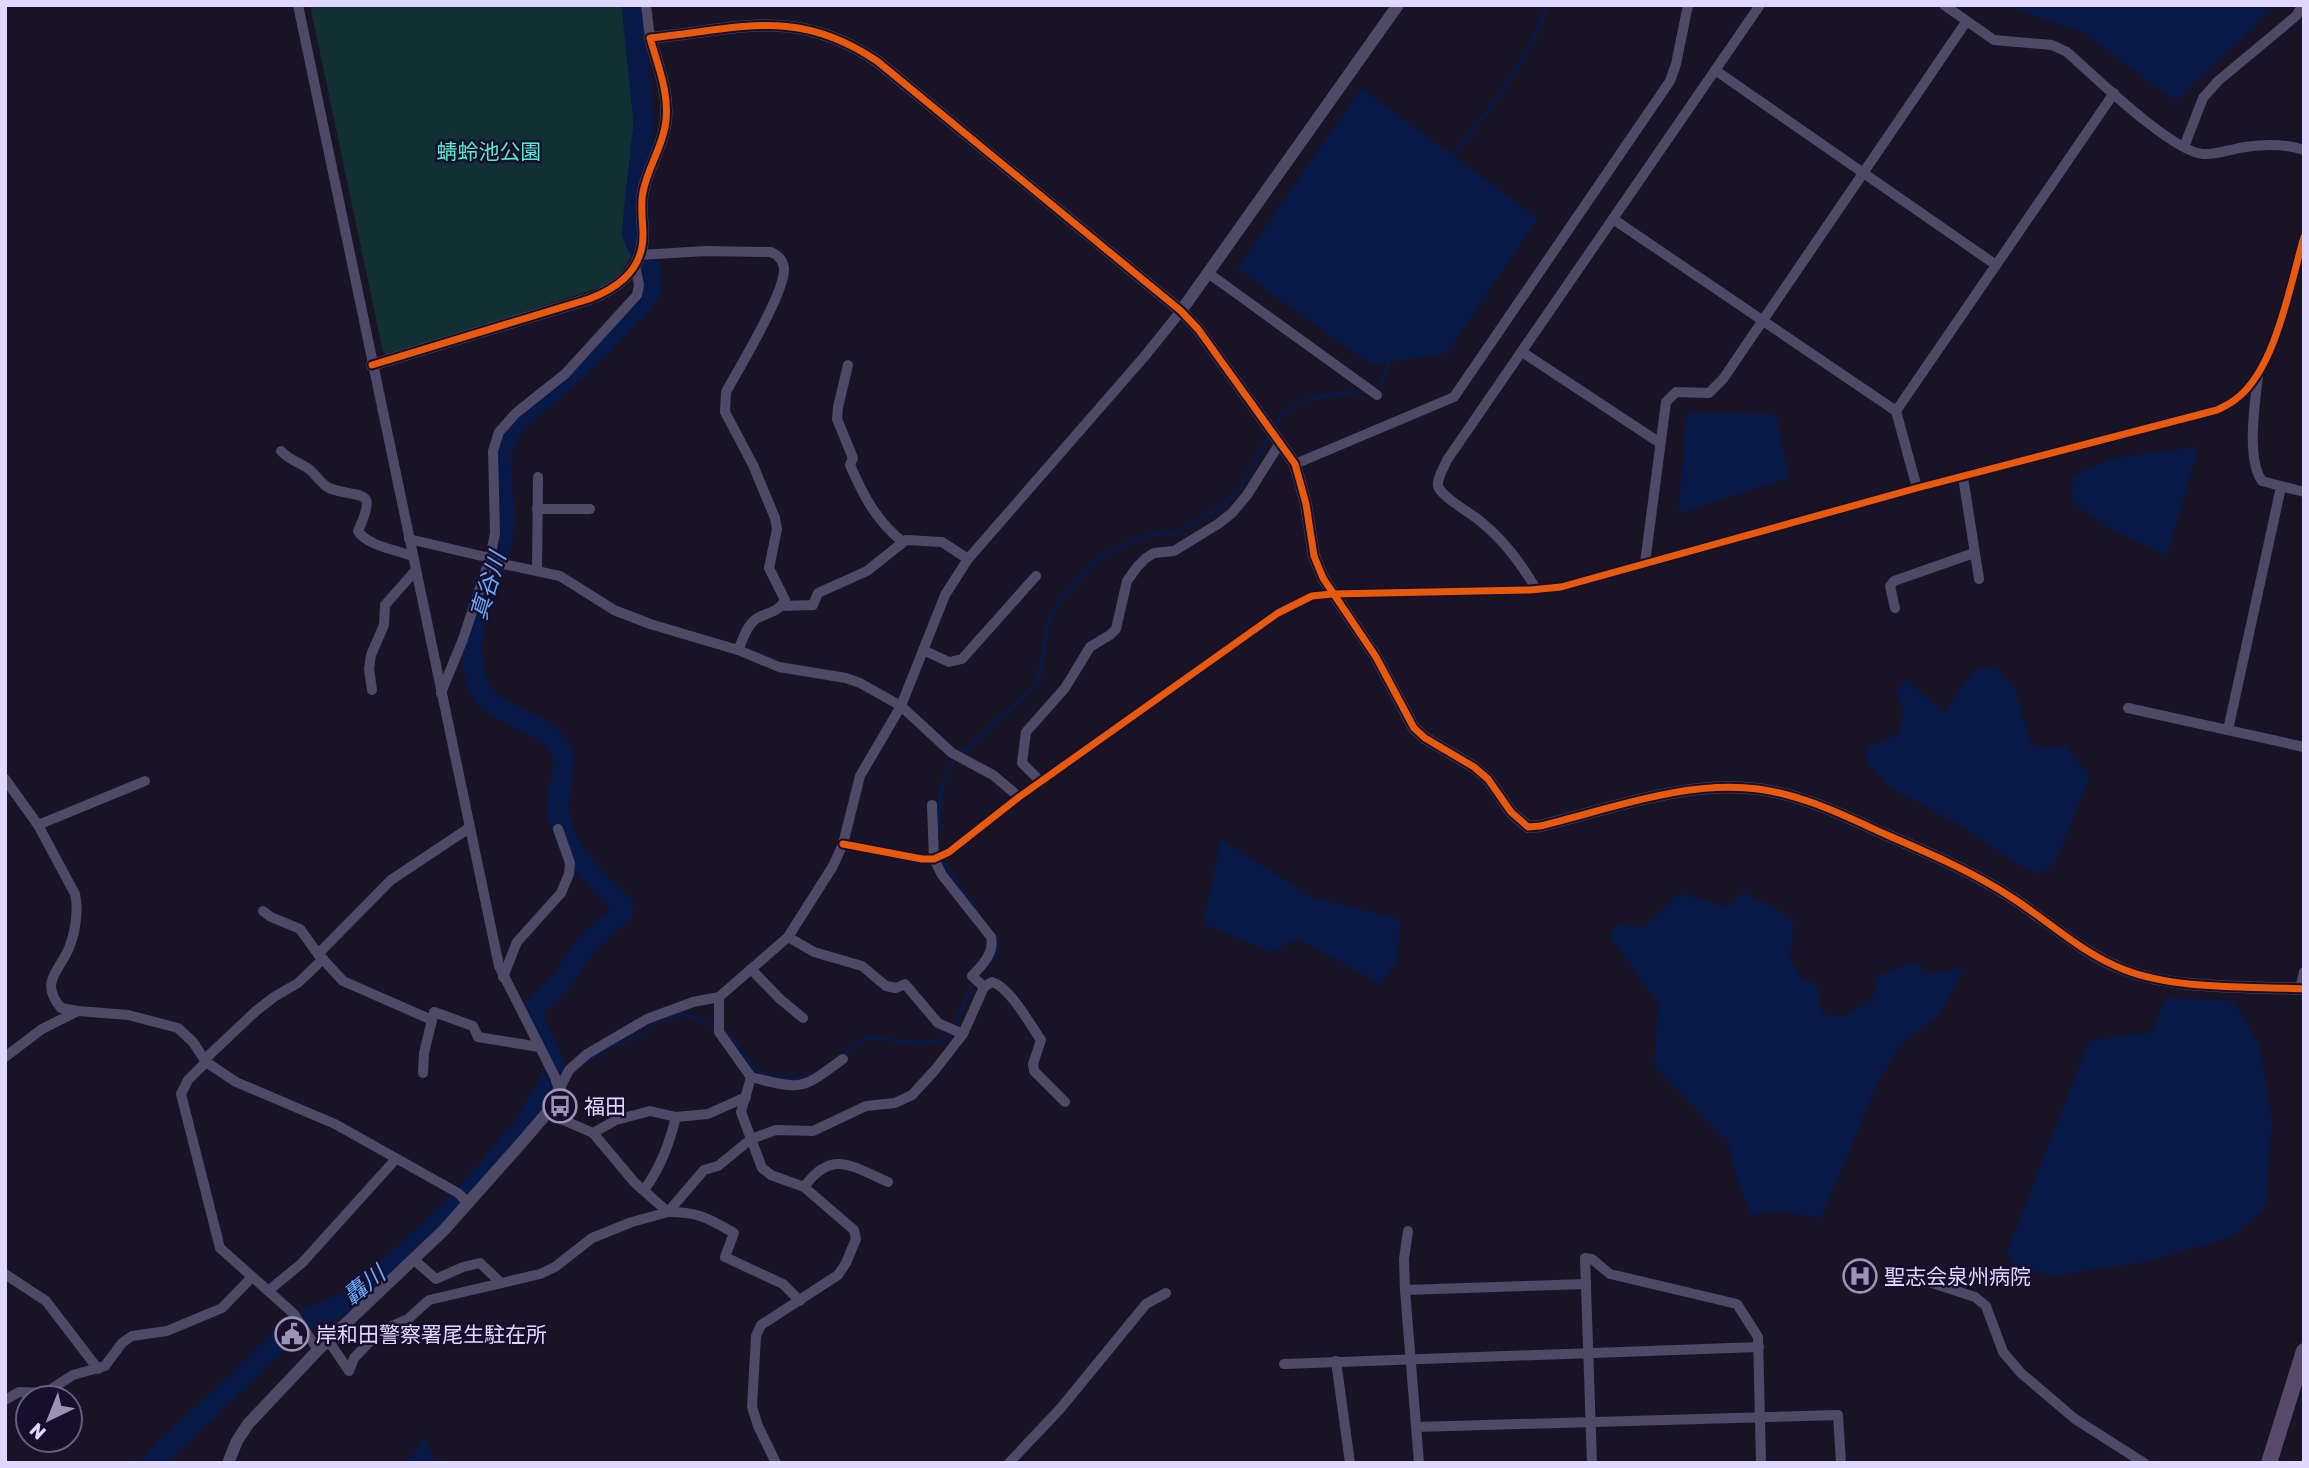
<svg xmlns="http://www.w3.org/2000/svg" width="2309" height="1468" font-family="Rubik,'Noto Sans JP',sans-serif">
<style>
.green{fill:#123034}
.water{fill:#081948}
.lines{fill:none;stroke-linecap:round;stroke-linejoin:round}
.stream{stroke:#081948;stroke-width:3.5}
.river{stroke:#081948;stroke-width:21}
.minor{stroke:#4d4966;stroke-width:10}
.tertiary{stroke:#4d4966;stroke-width:12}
.primary{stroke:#584a6a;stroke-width:16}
.cycleway-casing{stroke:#160e2b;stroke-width:11}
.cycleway{stroke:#e8590c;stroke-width:7}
.labels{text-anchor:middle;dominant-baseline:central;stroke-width:5;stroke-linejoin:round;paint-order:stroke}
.park-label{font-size:21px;fill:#59ead3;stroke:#160e2b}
.poi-label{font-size:21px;fill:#e0d8ff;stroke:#160e2b;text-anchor:start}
.water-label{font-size:23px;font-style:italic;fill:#66abff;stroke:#160e2b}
</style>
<rect width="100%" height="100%" fill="#191425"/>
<polygon class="green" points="310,5 629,5 639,124 627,222 627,233 634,252 622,271 607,285 390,356 383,352"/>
<g class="water">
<polygon points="2004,5 2277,5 2176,101 2082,32"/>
<polygon points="1361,88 1538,218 1447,353 1372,365 1237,269"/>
<polygon points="1687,413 1776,414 1789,478 1678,514"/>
<polygon points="2199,446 2167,556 2107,527 2072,502 2073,476 2110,459"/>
<polygon points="1994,667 2015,687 2030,744 2048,749 2065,745 2090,776 2055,863 2040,875 2012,861 1966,829 1893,789 1867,763 1865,746 1883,742 1901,731 1903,710 1896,689 1906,680 1943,712 1975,669"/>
<polygon points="1221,839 1312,897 1400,919 1398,959 1381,985 1298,939 1272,952 1203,924"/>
<polygon points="1745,891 1757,902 1768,903 1794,922 1790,960 1803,980 1816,983 1822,1013 1843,1017 1871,1000 1880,975 1915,962 1928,974 1965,968 1941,1013 1898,1047 1875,1089 1821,1218 1778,1211 1751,1215 1737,1178 1728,1142 1654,1066 1658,1003 1609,935 1617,925 1643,927 1680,893 1726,907"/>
<polygon points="2166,997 2233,1001 2260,1046 2272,1122 2265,1208 2232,1237 2145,1262 2052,1276 2015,1267 2007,1252 2089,1041 2152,1032"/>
<polygon points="426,1438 435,1463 404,1463"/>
</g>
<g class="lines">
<g class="stream">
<path d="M1451 160 1454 153C1487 114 1533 54 1547 5"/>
<polyline points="1373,388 1381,386 1390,358"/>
<path d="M1274 427C1288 394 1336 396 1366 390"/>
<polyline points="961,754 1031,690 1039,678 1048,623 1060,601 1088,569 1103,555 1132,541 1160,533 1176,534 1223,505 1239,488 1270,434"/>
<path d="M938 835C940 809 937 779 956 759"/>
<polyline points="941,860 979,913"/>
<polyline points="990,963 997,953 1000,942 994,934"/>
<path d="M841 1056 867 1037C885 1038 933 1050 947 1036 955 1027 967 995 974 983"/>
<polyline points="584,1063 606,1049 644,1033 657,1020 684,1014 724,1030 757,1071 786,1080 808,1077"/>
</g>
<path class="river" d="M151 1463 249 1371 295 1324 344 1304 409 1250 460 1202 524 1126 551 1080 555 1064 530 1013 561 982 588 943 622 913 623 906C592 874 559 850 558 802 558 784 569 767 561 750 544 717 488 719 477 682 474 670 470 657 471 645 471 631 478 617 482 604 493 576 504 548 504 517 504 491 494 458 509 434 521 413 544 399 562 383 585 363 606 342 626 320 637 309 652 297 652 281 653 264 636 250 632 233L644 123 632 5"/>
<g class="minor">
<polyline points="298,5 499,966 557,1081"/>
<polyline points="646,5 650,38"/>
<path d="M1944 5 1994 40 2052 45 2067 52C2093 75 2172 152 2203 154 2218 155 2231 149 2245 147 2264 144 2286 144 2304 150"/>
<polyline points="1715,70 1996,265"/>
<polyline points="2184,147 2203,98 2218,81 2296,16 2303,5"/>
<polyline points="1613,219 1896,411 1917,488"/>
<path d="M640 255 705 251 771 252C778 255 783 261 784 268 786 291 739 368 726 392L725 412 753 465 775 518 777 529 769 568 785 600C778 613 767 612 756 619 746 626 743 640 738 650"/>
<polyline points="1208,273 1377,395"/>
<polyline points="1522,352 1660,443"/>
<path d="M848 365 838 407 837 419 853 458 850 465C863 495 877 522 903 542"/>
<path d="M2258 376C2255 403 2246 459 2262 481L2304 492"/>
<polyline points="1896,411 2114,93"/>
<path d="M281 451C289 460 299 462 309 469 316 475 321 484 329 488 360 500 379 485 358 531 366 545 396 550 412 556"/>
<polyline points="1295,464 1454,397 1670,81 1676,64 1688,5"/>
<polyline points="1963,477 1979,579"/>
<polyline points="537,509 590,509"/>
<polyline points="409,539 490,558"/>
<polyline points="489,561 560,576 614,610 650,624 738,650 779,667 846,678 860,683 901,706 952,753 993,775 1019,797"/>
<polyline points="1645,563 1666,402 1676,392 1709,393 1723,379 1966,22"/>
<polyline points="537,571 538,477"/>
<path d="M1536 589C1521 563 1504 540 1480 521 1471 513 1441 497 1438 486 1437 477 1444 468 1447 460L1760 5"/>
<polyline points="782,606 813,605 818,593 867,571 906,540 942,542 968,559"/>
<polyline points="1895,608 1890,586 1894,581 1974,553"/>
<polyline points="923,650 949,662 962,659 1036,576"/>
<polyline points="372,690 369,669 371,655 384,625 385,605 415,571"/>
<polyline points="441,693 463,639 490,558 495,533 493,451 499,432 516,413 565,374 637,295 639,285 635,266"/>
<polyline points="2128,708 2304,747"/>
<polyline points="2228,730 2281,487"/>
<path d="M5 779 38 825 75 894C79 910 75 933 69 948 59 972 39 982 61 1008L78 1011"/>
<polyline points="1041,782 1022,763 1026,732 1065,688 1090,647 1110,635 1116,629 1127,581 1137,567 1146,558 1154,553 1174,551 1218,524 1232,513 1247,495 1280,443"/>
<path d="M932 805 934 859 942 875 991 937C995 953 982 965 972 976L984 987 992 982C1010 987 1030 1025 1041 1040L1033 1064 1034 1071 1065 1102"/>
<polyline points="38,825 145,781"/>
<path d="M843 844 922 859H934L949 852 1019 797 1278 613 1312 596 1332 594 1530 590 1561 587 1917 488 2217 410C2223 407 2230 404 2236 399 2276 369 2290 284 2304 237"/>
<polyline points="263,911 271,917 300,929 318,954 343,981 432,1020"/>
<polyline points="788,937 814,952 862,966 886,986 896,988 905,984 938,1023 963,1034"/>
<polyline points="318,954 391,880 469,828"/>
<polyline points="751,969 780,999 803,1018"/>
<polyline points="503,977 517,942 561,893 569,874 570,863 558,829"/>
<polyline points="2300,989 2304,972"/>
<polyline points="719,997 719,1032 751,1077 741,1112 762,1168 771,1175 804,1187 854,1230 856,1239 846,1263 838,1275 761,1325 756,1336 752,1407 758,1426 776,1463"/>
<polyline points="5,1057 42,1029 78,1011 128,1015 178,1028 193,1042 206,1062 236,1082 335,1124 458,1193 468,1203"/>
<polyline points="204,1060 256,1011 274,997 298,983 323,959"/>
<polyline points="206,1062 188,1080 181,1094 220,1248 294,1314 318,1350"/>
<polyline points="423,1073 424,1053 434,1012 473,1026 478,1037 539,1047"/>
<path d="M751 1077C802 1090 801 1090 843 1059"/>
<polyline points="560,1088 569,1070 587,1054 647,1019 693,1002 719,997 788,937 833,866 843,844 860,776 901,706 945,595 968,559 1144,357 1181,311"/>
<path d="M547 1113 593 1133 635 1183 668 1212C699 1212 708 1218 734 1233L725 1257 783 1284 800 1301"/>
<polyline points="593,1133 616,1120 650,1111 676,1117 708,1114 746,1097"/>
<path d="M804 1187C832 1148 853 1167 888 1182"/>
<path d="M644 1190C661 1167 669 1144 676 1117"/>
<polyline points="1408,1231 1404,1259 1405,1290 1419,1463"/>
<polyline points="413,1259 436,1279 463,1267 480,1263 501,1283"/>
<polyline points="5,1274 46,1301 98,1369"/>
<polyline points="1929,1282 1975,1297 1986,1306 2003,1352 2021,1373 2075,1419 2144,1463"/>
<polyline points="1405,1290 1586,1284"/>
<polyline points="268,1291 302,1263 395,1160"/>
<polyline points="328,1340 349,1371 354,1358 380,1331 408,1319 429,1300 540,1274 555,1267 592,1238 632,1222 668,1212 704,1170 718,1166 751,1139 776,1130 813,1131 866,1106 895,1103 912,1095 935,1070 963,1034 984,987"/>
<polyline points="1336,1361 1350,1463"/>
<polyline points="1284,1364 1759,1347"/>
<polyline points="5,1400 19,1392 45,1393 73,1375 105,1366 122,1343 132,1336 167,1331 222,1308 252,1277"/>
<polyline points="1416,1427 1838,1415 1841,1463"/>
<polyline points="1009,1463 1060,1409 1146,1304 1166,1293"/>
<polyline points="1592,1463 1585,1258 1592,1259 1610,1274 1737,1304 1758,1337 1761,1463"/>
</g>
<g class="tertiary">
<polyline points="1181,311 1398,5"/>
<path d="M372 365 589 299C618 288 643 270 643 235 643 222 640 206 643 192 647 170 661 149 665 127 671 97 658 66 650 38 740 29 796 6 877 61L1181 311 1198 329 1295 464 1306 504 1314 556 1323 578 1376 657 1414 728 1425 738 1474 767 1488 779 1511 812 1528 827 1540 826C1610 809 1685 780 1758 789 1804 795 1845 816 1887 835 1931 854 1975 873 2014 899 2052 924 2083 954 2125 970 2177 990 2248 986 2304 989"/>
<polyline points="228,1463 237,1441 248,1424 318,1350 444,1230 523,1141 547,1113 560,1088 557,1081"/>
</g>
<polyline class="primary" points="2269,1463 2304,1351"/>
<defs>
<g id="cycleway">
<path d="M372 365 589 299C618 288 643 270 643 235 643 222 640 206 643 192 647 170 661 149 665 127 671 97 658 66 650 38 740 29 796 6 877 61L1181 311 1198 329 1295 464 1306 504 1314 556 1323 578 1376 657 1414 728 1425 738 1474 767 1488 779 1511 812 1528 827 1540 826C1610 809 1685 780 1758 789 1804 795 1845 816 1887 835 1931 854 1975 873 2014 899 2052 924 2083 954 2125 970 2177 990 2248 986 2304 989"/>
<path d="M843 844 922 859H934L949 852 1019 797 1278 613 1312 596 1332 594 1530 590 1561 587 1917 488 2217 410C2223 407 2230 404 2236 399 2276 369 2290 284 2304 237"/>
</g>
</defs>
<use href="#cycleway" class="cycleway-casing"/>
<use href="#cycleway" class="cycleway"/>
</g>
<defs>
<symbol id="bus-ring" viewBox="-11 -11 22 22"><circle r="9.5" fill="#160e2b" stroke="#9a93b3" stroke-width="1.5"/><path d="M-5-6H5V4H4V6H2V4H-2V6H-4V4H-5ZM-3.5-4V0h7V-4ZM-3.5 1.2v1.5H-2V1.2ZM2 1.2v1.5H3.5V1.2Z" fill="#9a93b3"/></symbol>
<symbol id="hospital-ring" viewBox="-11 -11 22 22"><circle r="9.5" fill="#160e2b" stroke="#9a93b3" stroke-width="1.5"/><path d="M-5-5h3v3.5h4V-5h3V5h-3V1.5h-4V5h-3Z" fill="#9a93b3"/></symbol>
<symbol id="civic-ring" viewBox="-11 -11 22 22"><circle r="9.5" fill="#160e2b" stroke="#9a93b3" stroke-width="1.5"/><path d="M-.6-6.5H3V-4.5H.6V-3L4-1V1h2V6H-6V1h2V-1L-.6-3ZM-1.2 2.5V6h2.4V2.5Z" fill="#9a93b3"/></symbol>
</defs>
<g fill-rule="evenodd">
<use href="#bus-ring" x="541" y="1087" width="38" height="38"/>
<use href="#hospital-ring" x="1841" y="1257" width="38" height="38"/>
<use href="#civic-ring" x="273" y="1315" width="38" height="38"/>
</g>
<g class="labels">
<g class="park-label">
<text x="489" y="151">蜻蛉池公園</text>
</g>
<g class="poi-label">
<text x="584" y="1106">福田</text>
<text x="1884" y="1276">聖志会泉州病院</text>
<text x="316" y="1334">岸和田警察署尾生駐在所</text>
</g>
<g class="water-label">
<text transform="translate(488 586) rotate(-73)">真谷川</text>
<text transform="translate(364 1285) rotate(-39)">轟川</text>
</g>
</g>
<rect width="2309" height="1468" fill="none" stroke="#e0d8ff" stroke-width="14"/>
<g transform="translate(49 1419) rotate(223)"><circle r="33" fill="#160e2b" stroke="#675f80" stroke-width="2"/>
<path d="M0-5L12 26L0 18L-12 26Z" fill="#9a93b3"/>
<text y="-10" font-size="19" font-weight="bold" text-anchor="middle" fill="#e0d8ff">N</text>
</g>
</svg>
